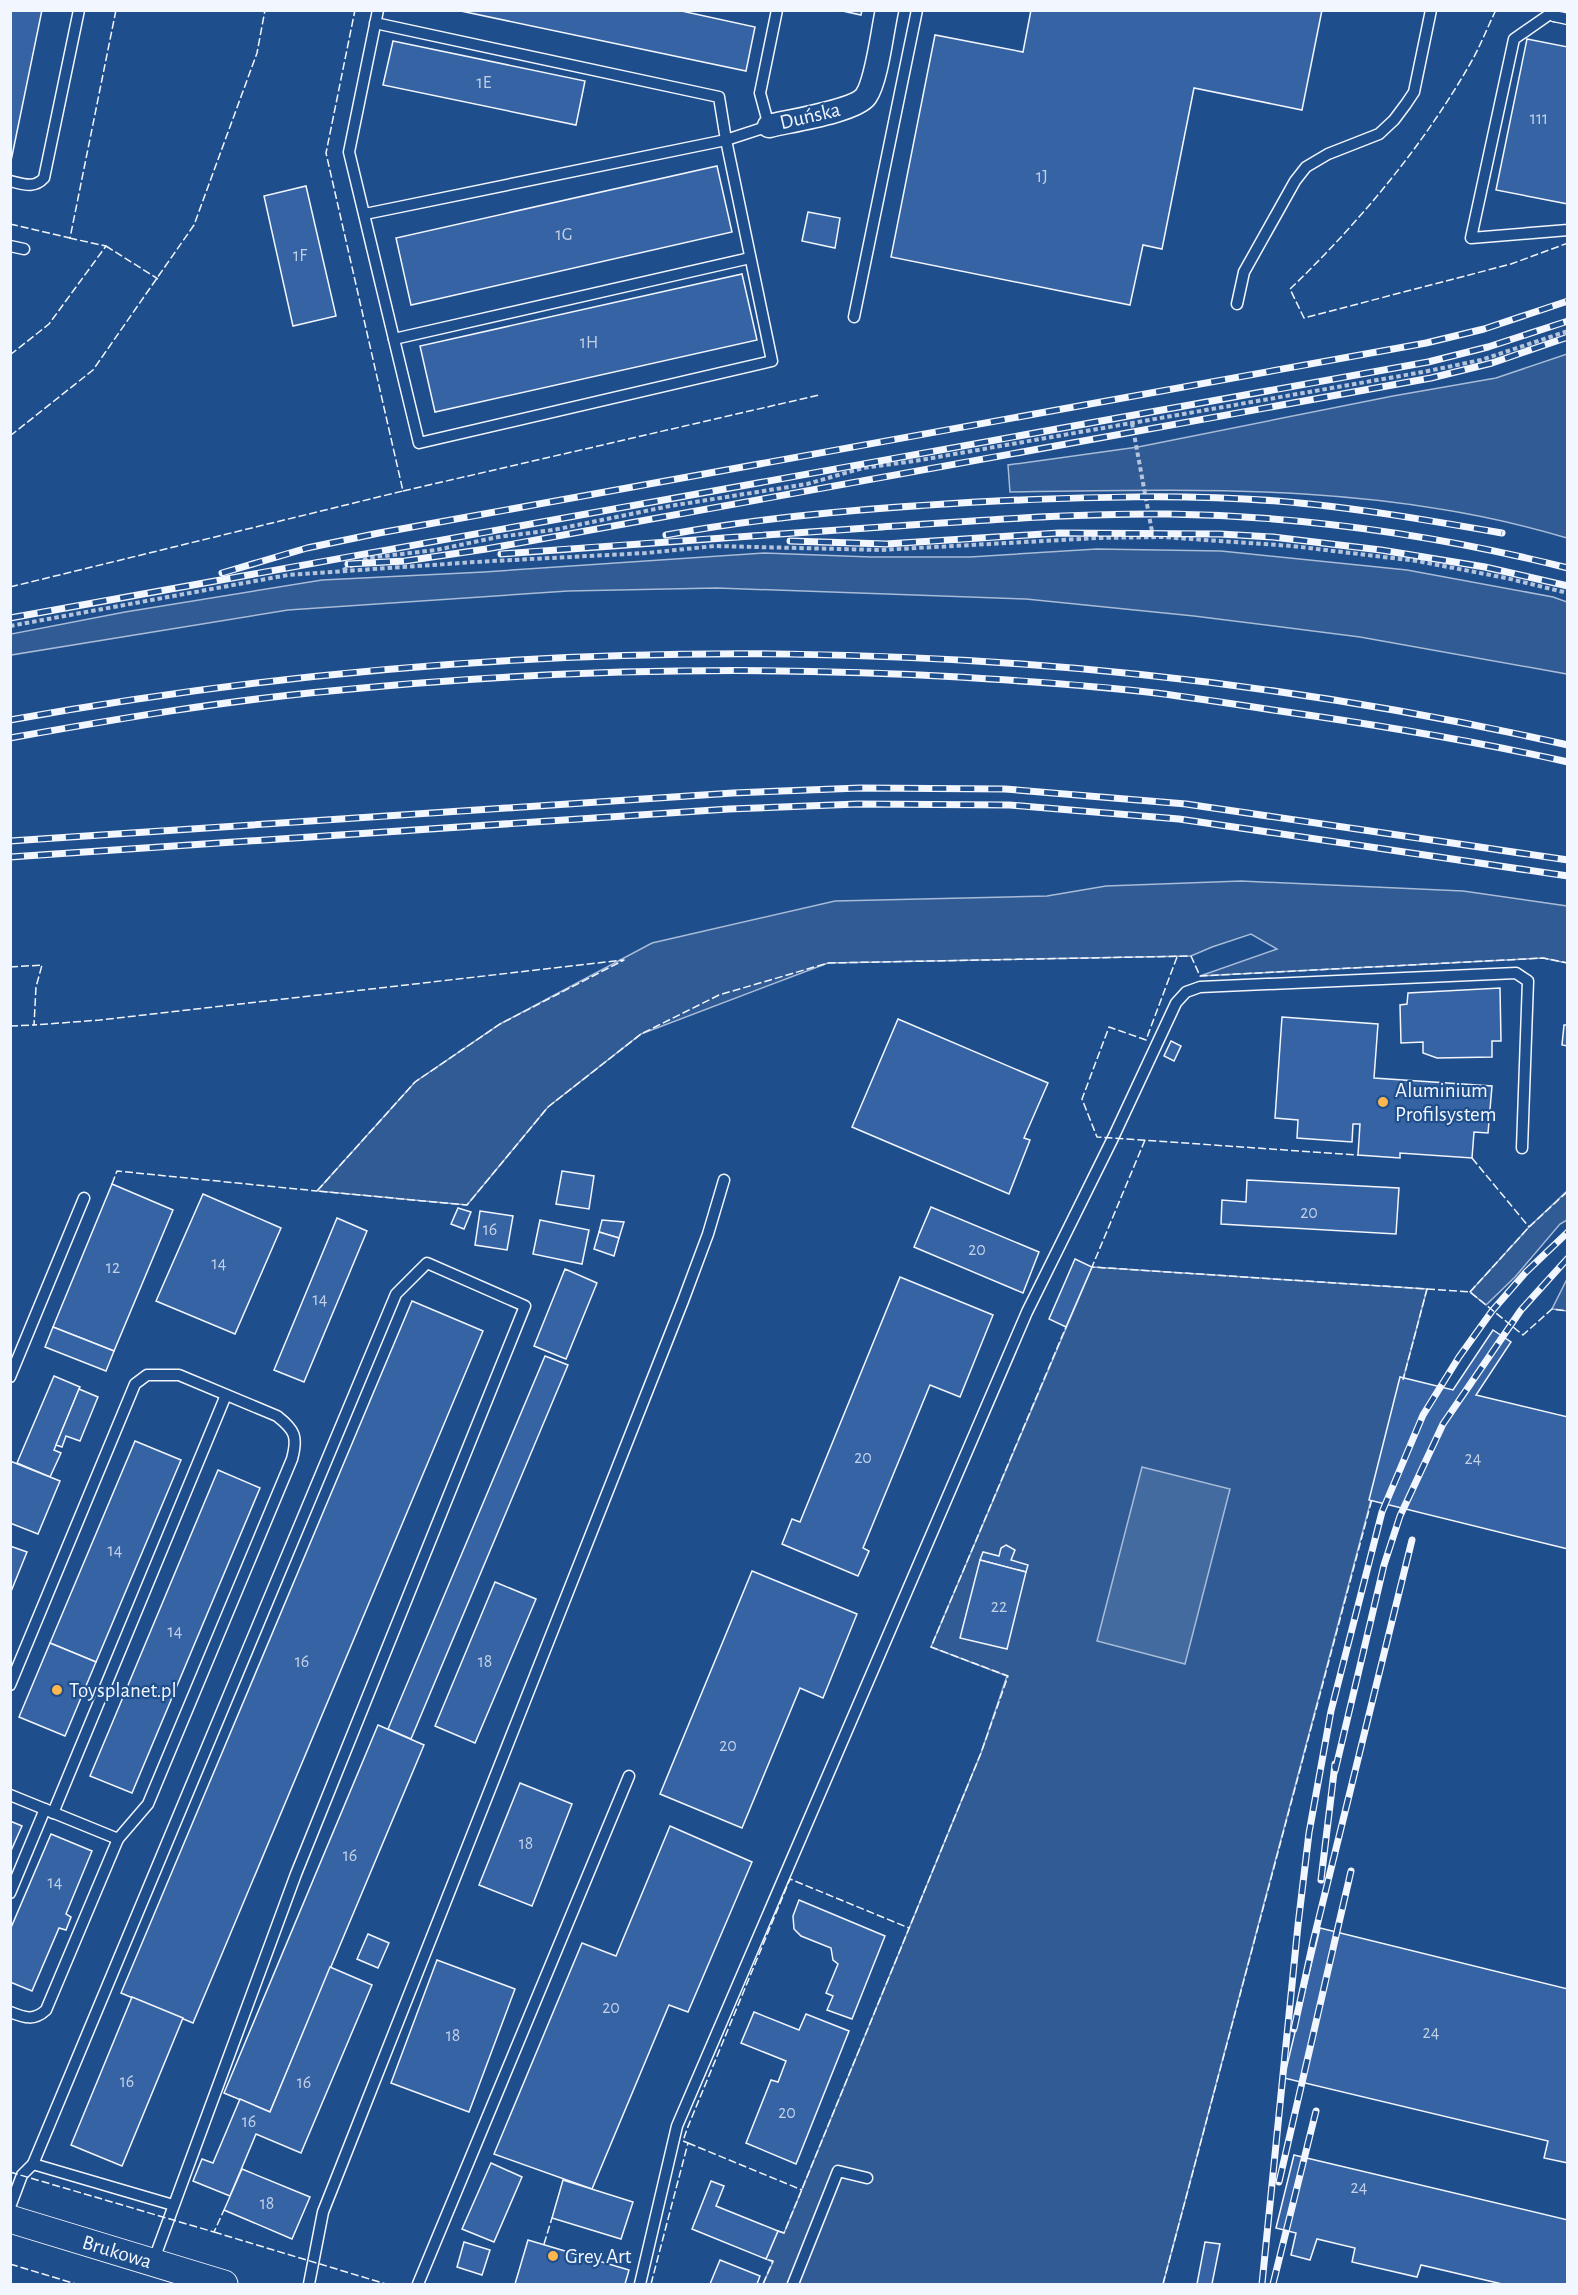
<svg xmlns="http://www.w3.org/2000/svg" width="1578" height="2295" font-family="'Alegreya Sans',sans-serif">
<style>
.green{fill:#305b95;stroke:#a8bbd7;stroke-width:1.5}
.water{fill:#446ba0;stroke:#a8bbd7;stroke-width:1.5}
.building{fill:#3563a3;stroke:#f2f6ff;stroke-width:1.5}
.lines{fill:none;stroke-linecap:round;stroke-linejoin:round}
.service-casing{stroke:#f2f6ff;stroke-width:13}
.minor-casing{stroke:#f2f6ff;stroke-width:25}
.tertiary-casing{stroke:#f2f6ff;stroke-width:29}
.path{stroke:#b3c4dc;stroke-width:4;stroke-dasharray:4.5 3;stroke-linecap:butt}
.service{stroke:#1f4e8c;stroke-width:10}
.minor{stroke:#1f4e8c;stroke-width:22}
.tertiary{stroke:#1f4e8c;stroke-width:27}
.rail-casing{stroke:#f2f6ff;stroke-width:7}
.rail{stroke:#1f4e8c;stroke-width:4.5;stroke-dasharray:14;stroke-linecap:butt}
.fence{stroke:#f2f6ff;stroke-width:1.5;stroke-dasharray:8 3;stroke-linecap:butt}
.poi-dot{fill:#ffb74d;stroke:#1f4e8c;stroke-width:2}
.labels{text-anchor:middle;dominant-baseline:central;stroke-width:4.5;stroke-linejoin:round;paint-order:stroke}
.number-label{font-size:18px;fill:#c3d1e8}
.street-label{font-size:21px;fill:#f2f6ff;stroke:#1f4e8c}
.poi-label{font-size:21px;fill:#f2f6ff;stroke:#1f4e8c;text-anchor:start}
</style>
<rect width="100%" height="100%" fill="#1f4e8c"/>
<g class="green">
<path d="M1567 354V538C1385 483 1198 489 1010 492L1008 465 1138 447 1393 396 1496 378Z"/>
<polygon points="1097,549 1221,551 1407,570 1553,597 1567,602 1567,674 1360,637 1194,616 1026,599 717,588 568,591 288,610 11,655 11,634 125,612 322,580 484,572 764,553 871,557 970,557"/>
<polygon points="1241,881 1463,891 1567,906 1567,963 1543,958 1200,976 1277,949 1251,934 1212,947 1191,956 828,963 641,1034 548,1107 467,1205 317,1191 415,1082 500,1024 652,943 835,901 1047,896 1106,886"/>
<polygon points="1567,1191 1567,1220 1560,1224 1515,1277 1486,1305 1470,1292 1529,1227"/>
<polygon points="1092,1267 1427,1289 1163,2284 763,2284 773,2262 766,2259 778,2231 784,2233 981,1753 1007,1676 931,1647"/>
<polygon points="1567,1279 1567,1311 1552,1309"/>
</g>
<polygon class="water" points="1142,1467 1230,1489 1185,1664 1097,1641"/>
<g class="building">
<polygon points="10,10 42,10 11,161 10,161"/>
<polygon points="456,10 677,10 755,27 746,71"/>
<polygon points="838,10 862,10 861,15"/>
<polygon points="1031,10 1322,10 1302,110 1194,88 1162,249 1143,245 1130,305 891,257 935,35 1023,52"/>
<polygon points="1527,39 1568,47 1568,204 1496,190"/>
<polygon points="393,41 585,81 576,125 383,85"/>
<polygon points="717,166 732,232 411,305 396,238"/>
<polygon points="306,186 336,316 293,326 264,196"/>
<polygon points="808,212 840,218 835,248 802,241"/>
<polygon points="742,274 757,340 435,412 420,346"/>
<polygon points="1500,988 1501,1041 1492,1041 1492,1057 1437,1058 1423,1053 1423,1042 1401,1043 1400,1005 1407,1004 1408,993"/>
<polygon points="1282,1017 1378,1024 1374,1078 1492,1086 1488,1133 1474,1132 1472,1158 1400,1153 1400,1158 1358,1155 1360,1124 1353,1124 1352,1142 1297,1138 1298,1120 1275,1118"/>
<polygon points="898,1019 1048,1083 1024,1138 1030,1140 1009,1194 852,1127"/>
<polygon points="1564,1025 1568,1025 1568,1046 1562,1045"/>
<polygon points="1171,1041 1181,1046 1174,1061 1164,1056"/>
<polygon points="562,1171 594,1176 589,1209 556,1204"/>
<polygon points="1247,1180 1399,1188 1396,1234 1221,1224 1222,1200 1246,1202"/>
<polygon points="112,1184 173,1210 114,1351 53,1327"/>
<polygon points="203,1194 281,1228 235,1334 156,1301"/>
<polygon points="931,1207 1039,1252 1023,1293 914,1247"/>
<polygon points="458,1208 471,1212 464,1229 451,1224"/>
<polygon points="480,1211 513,1216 507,1250 475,1245"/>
<polygon points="337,1218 367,1231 304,1382 274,1370"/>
<polygon points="540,1220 589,1230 582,1264 533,1254"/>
<polygon points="602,1220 624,1222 619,1238 599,1232"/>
<polygon points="599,1232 619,1238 614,1256 594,1249"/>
<polygon points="1075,1259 1092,1267 1066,1327 1049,1319"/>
<polygon points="565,1269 597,1283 566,1359 534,1346"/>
<polygon points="900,1277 993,1315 960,1397 930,1385 863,1548 869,1551 858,1576 782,1544 792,1519 800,1522"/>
<polygon points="412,1301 483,1331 193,2023 121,1993"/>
<polygon points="53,1327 114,1351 106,1371 45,1347"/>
<polygon points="1493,1330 1511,1342 1476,1395 1568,1417 1568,1549 1369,1500 1400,1377 1453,1390"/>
<polygon points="545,1356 568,1365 411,1739 388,1729"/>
<polygon points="54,1376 80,1387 54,1450 61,1453 50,1477 17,1463"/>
<polygon points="79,1389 98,1397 80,1441 66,1436 62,1447 56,1445"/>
<polygon points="135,1441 181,1460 96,1662 50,1643"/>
<polygon points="10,1461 60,1481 38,1534 10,1523"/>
<polygon points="218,1470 260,1488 132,1793 90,1776"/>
<polygon points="1006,1545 1015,1550 1011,1560 1028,1565 1026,1572 980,1560 983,1552 999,1556 1001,1548"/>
<polygon points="10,1546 27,1552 10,1594"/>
<polygon points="980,1560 1026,1572 1007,1649 960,1638"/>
<polygon points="752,1571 857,1614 823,1698 800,1688 742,1828 660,1794"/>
<polygon points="495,1582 536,1599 475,1743 435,1726"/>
<polygon points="50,1643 96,1662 65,1736 19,1717"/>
<polygon points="378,1725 424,1745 270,2112 224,2093"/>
<polygon points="520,1783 572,1804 532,1906 479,1885"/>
<polygon points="10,1821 22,1826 10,1853"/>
<polygon points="670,1826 752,1862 688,2012 669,2005 592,2189 494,2154 582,1943 616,1956"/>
<polygon points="51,1834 92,1851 66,1914 71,1917 66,1930 59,1928 32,1991 10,1982 10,1930"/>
<polygon points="799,1900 885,1936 852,2019 827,2010 833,1996 826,1993 838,1964 833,1960 831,1948 801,1936 794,1929 793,1916"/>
<polygon points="1320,1928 1568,1989 1568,2163 1544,2158 1548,2141 1284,2078"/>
<polygon points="368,1934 389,1943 378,1968 357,1959"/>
<polygon points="437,1960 515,1989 469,2112 391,2083"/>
<polygon points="330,1967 372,1985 301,2153 256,2134 230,2196 193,2181 202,2159 213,2163 240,2099 270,2112"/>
<polygon points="132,1997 183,2018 122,2166 71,2145"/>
<polygon points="754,2012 799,2030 806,2014 849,2031 796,2164 746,2143 771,2080 778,2082 786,2061 741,2043"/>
<polygon points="1294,2155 1568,2220 1568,2284 1502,2284 1421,2265 1417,2277 1352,2262 1355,2248 1317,2239 1310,2260 1291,2255 1296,2233 1276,2228"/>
<polygon points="491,2163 522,2177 494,2242 462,2229"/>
<polygon points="242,2169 310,2197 292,2239 224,2210"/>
<polygon points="563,2180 633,2202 621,2239 552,2218"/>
<polygon points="711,2181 724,2186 716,2206 778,2231 766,2259 692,2229"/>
<polygon points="528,2240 629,2270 625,2284 515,2284"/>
<polygon points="464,2242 490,2250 482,2275 457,2267"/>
<polygon points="1205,2242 1220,2244 1212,2284 1197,2284"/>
<polygon points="720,2260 760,2276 757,2284 710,2284"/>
</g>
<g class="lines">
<defs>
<g id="service">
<polyline points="1555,11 1554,16 1568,19"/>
<polyline points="1554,16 1550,14 1514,39 1471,238 1568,230"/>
<polyline points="375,23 719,97 726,140 772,361 419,443 349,152 378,10"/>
<path d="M10 181C23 184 34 189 44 178L79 10"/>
<polyline points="365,214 726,140 769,126 760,93 777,10"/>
<polyline points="10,246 24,249"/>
<polyline points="1237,304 1244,272 1295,181 1306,167 1328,154 1379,134 1394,120 1406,104 1414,92 1431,10"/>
<polyline points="854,317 917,10"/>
<polyline points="394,339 750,258"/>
<polyline points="10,1377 84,1198"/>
<path d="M10 1685 135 1384 147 1375H179L277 1416C295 1430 298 1437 292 1459L148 1804 118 1839 46 2010C34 2021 25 2018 10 2012"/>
<polyline points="10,1795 118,1839"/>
<polyline points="53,1813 226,1395"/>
<polyline points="10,1893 45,1809"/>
<polyline points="33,2164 173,2205"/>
<polyline points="10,2207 22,2175 33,2164 396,1294 427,1263 525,1306 296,1874 153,2262"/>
<polyline points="309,2284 323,2212 683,1301 708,1234 724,1180"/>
<polyline points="418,2284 629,1776"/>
<polyline points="640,2284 677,2126 1027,1312 1113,1138 1176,1003 1186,992 1200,987 1516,973 1528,981 1522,1148"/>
<polyline points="793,2284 838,2171 867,2178"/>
</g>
<path id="minor" d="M769 126C789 121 856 111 866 96 877 80 882 32 887 10"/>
<polyline id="tertiary" points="10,2219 224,2284"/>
</defs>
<use href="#service" class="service-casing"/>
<use href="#minor" class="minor-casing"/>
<use href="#tertiary" class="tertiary-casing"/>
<g class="path">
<polyline points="1132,423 1153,537"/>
<polyline points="343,570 368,558 436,550 498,537 553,530 670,506 807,484 863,468 915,461 1423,372 1481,360 1568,331"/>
<polyline points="10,626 288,575 475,562 646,553 715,546 881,550 1097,538 1162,537 1292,546 1417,561 1506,578 1568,593"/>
</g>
<use href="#service" class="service"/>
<use href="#minor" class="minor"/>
<use href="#tertiary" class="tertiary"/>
<defs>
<g id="rail">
<path d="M666 535C775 515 885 507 996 501 1089 497 1184 494 1277 501 1352 507 1427 520 1502 533"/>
<polyline points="790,541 886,544 1059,533 1220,534 1273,537 1381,550 1485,567 1568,586"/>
<path d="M501 554C628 544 755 536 882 527 977 521 1072 513 1168 514 1302 516 1437 535 1568 568"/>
<polyline points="348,564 405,561 486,549 1431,378 1492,363 1568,337"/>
<polyline points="222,573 307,548 379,533 1426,343 1484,329 1568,301"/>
<polyline points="10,618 1428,362 1488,347 1568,321"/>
<path d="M10 720C525 627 1057 629 1568 745"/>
<path d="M10 738C116 719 223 701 330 691 539 670 750 665 959 677 1025 681 1091 685 1156 693 1195 698 1234 704 1273 710 1372 724 1470 740 1568 762"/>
<polyline points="10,841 733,793 860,788 1005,789 1186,804 1568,860"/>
<polyline points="10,857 729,809 858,804 1010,805 1179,819 1568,876"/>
<polyline points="1335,1771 1384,1565 1400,1516 1443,1424 1521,1310 1568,1258"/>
<polyline points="1321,1880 1335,1764"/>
<polyline points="1294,2029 1313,1942 1412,1540"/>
<polyline points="1279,2182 1351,1871"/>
<polyline points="1262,2284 1298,1925 1309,1833 1331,1711 1382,1512 1423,1415 1459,1357 1492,1311 1526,1272 1568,1232"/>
<polyline points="1273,2284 1316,2111"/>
</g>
</defs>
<use href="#rail" class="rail-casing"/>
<use href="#rail" class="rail"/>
<g class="fence">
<path d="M1496 10C1487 28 1480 47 1470 64 1423 146 1358 224 1290 289L1304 318 1511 264 1568 243"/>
<polyline points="10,224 70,238 116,10"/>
<polyline points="106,246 158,279"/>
<polyline points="10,355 49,324 106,246 69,238"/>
<polyline points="10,436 93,370 194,225 257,53 265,10"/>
<polyline points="403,491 819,395"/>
<polyline points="10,587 403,491 326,153 355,10"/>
<polyline points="1177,957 1146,1040 1109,1027 1082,1099 1097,1137 1358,1155"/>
<polyline points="10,967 42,965 36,987 34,1025 100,1020 624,960 500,1024 415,1082 317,1191 467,1205 548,1107 641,1034 719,995 828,963 1191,956 1200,976 1543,958 1568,963"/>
<polyline points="10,1026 34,1025"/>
<polyline points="1145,1140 1092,1267 1427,1289 1403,1380"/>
<polyline points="1472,1158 1529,1227"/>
<polyline points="112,1184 117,1171 317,1191"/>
<polyline points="1427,1289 1470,1292 1523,1335 1552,1309 1568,1311"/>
<polyline points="1470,1292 1529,1227 1568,1191"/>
<polyline points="688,2143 802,2190"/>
<polyline points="10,2172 214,2232 224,2210"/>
<polyline points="778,2231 784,2233 981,1753 1008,1676 931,1647 1066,1327"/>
<polyline points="214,2232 386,2284"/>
<polyline points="544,2244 552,2218"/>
<polyline points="10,2264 76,2284"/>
<polyline points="503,2284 507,2284"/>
<polyline points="651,2284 688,2143 683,2141 687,2129 790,1879 909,1928"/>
<polyline points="763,2284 773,2261 766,2259"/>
<polyline points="1163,2284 1372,1499"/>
</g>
</g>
<g class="poi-dot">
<circle cx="1383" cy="1102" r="6"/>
<circle cx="57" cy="1690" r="6"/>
<circle cx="553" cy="2256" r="6"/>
</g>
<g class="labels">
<g class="number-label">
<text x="484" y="83">1E</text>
<text x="1539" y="119">111</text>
<text x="1042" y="177">1J</text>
<text x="564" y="235">1G</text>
<text x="300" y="256">1F</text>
<text x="589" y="343">1H</text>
<text x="1309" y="1213">20</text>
<text x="490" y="1230">16</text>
<text x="977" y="1250">20</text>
<text x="219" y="1264">14</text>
<text x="113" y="1268">12</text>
<text x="320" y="1300">14</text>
<text x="863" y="1458">20</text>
<text x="1473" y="1459">24</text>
<text x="115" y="1551">14</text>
<text x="999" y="1607">22</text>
<text x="175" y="1632">14</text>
<text x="302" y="1662">16</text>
<text x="485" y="1662">18</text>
<text x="728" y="1746">20</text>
<text x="526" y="1844">18</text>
<text x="350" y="1856">16</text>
<text x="55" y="1883">14</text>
<text x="611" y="2008">20</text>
<text x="1431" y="2033">24</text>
<text x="453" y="2036">18</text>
<text x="127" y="2082">16</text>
<text x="304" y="2083">16</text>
<text x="787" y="2113">20</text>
<text x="249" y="2122">16</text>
<text x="1359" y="2188">24</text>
<text x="267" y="2204">18</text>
</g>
<g class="street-label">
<text transform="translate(810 116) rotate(-13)">Duńska</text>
<text transform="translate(117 2252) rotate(17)">Brukowa</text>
</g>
<g class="poi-label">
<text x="1395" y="1090">Aluminium<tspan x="1395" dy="24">Profilsystem</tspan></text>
<text x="69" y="1690">Toysplanet.pl</text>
<text x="565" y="2256">Grey Art</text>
</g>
</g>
<rect width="1578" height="2295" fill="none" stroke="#f2f6ff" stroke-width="24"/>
</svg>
